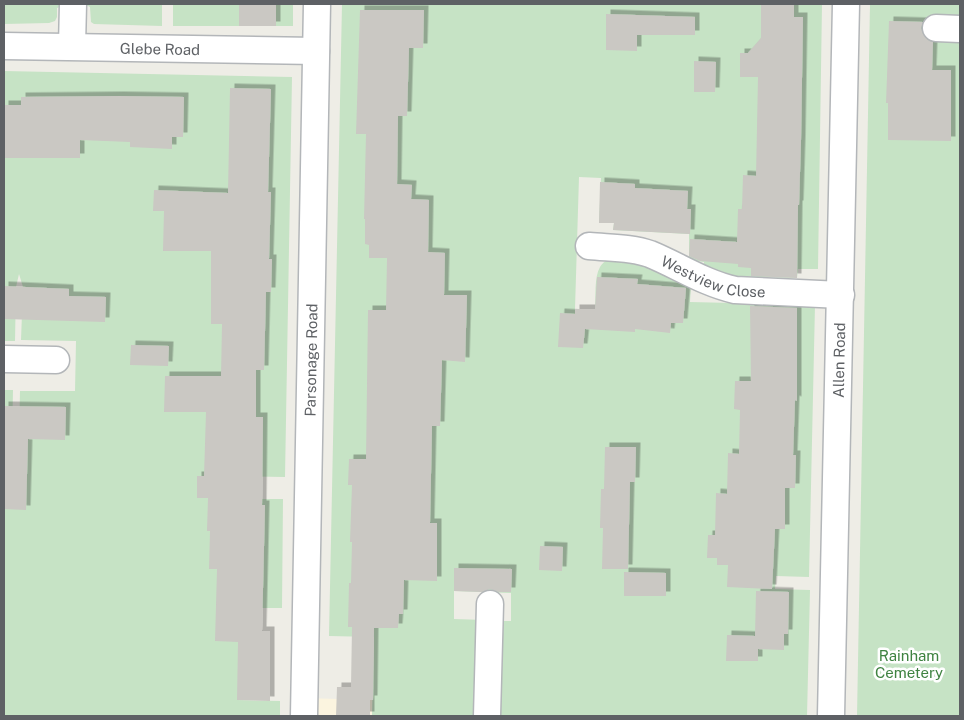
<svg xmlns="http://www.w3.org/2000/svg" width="964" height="720" font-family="'Public Sans',sans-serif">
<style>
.commercial{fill:#fbf4df}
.green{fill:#c6e3c5}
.building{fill:#cac8c3;filter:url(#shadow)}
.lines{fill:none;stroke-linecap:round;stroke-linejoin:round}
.minor-casing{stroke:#b3b6b9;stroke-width:29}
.minor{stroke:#fff;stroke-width:26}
.labels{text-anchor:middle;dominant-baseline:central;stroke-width:5;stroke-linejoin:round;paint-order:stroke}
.street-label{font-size:15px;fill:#5e6165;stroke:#fff}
.park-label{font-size:15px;fill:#3f8341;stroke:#fff}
</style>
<defs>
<filter id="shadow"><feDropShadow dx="4.5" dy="-4.5" stdDeviation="0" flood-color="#0004"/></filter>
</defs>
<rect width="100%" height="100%" fill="#eeede6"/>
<polygon class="commercial" points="304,698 373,700 372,716 304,716"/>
<g class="green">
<polygon points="4,4 63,4 63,6 57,8 57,17 55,21 49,23 4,24"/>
<polygon points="84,4 162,4 162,26 94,24 91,22 90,7"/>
<rect x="173" y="4" width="120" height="22"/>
<path d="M342 4H822L818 269H798L797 278 723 276 704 268V262L689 260V234L613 230 614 223H599L601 178 579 177 575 309H595C596 297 594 277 600 267 615 241 672 277 691 287L690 302 815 305 809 577 776 576 775 589 810 590 807 716H491L494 621H511V593L454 591V619L485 620 483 716H372L374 637 329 636Z"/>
<polygon points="870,4 960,4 960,716 857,716"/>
<polygon points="4,71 292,77 285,477 234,476 234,499 283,499 282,608 241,608 238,700 280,701 280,716 4,716 4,473 14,473 19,439 20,391 75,391 76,341 21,340 23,287 19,274 16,287 15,341 4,341"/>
<polygon points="4,390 13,390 12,439 5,439 4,470"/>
</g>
<g class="building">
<rect x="239" y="4" width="37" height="22"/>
<polygon points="761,4 794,4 794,17 803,17 801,140 799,205 798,205 797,278 751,276 751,268 738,267 738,264 700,261 689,256 690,239 737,242 738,209 742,209 743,175 756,176 758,77 740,77 740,53 748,53 761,38"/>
<polygon points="360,10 424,10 423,48 409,48 407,116 398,116 397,184 412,185 411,199 429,200 428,252 445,253 444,295 467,295 465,362 442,360 440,426 432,426 430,523 437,523 437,581 404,580 403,614 399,614 398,628 374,628 373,700 370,700 370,716 336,716 337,687 351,687 352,627 348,627 349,583 351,583 352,542 350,542 352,485 348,485 349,459 366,459 368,310 386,310 387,258 369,258 369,245 365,244 365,219 364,219 366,134 356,134"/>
<polygon points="606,14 695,17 695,35 637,35 637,51 606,50"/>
<polygon points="889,21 923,22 921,28 923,34 928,40 933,42 932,70 951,70 951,141 888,140 888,103 886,103"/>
<polygon points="694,61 716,62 715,92 694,92"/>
<polygon points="230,88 271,89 268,192 271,192 269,259 272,259 271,292 266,292 264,370 256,370 256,417 263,417 262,505 265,505 262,631 270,631 270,701 237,700 238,642 215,641 217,569 209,569 210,531 207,531 208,498 197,498 197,476 204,476 206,412 164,412 165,376 221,376 222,324 211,324 211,251 163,251 164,211 153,211 154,190 228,193"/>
<polygon points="119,96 184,97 183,137 172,137 172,149 130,147 130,142 80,140 80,158 4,158 4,105 21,105 21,97"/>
<polygon points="600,182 635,184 635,188 688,191 687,209 691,209 690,234 613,230 614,223 599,223"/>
<polygon points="597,277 638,279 637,284 686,288 683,323 671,323 670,333 635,329 635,332 585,329 583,348 558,347 560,313 575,314 575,309 595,309"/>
<polygon points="4,286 69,289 69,296 106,297 105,322 4,319"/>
<polygon points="750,306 797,308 797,401 795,400 793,455 796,455 795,488 785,488 785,529 775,529 772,589 727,587 728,565 717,565 717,558 707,558 708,535 715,535 716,493 727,494 728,453 739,454 740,410 734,409 735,381 751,381"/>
<polygon points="131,345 169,346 168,366 130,365"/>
<polygon points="4,406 66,407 65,440 28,439 26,510 4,509"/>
<polygon points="605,447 636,447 635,482 630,482 628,569 602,569 603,528 600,528 601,489 604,489"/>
<polygon points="540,546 563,547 562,571 539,570"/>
<polygon points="454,568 512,569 511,592 499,592 490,589 482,592 454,591"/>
<polygon points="624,572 666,573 666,596 624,596"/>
<polygon points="756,591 789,592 788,634 784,634 784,650 758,649 758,661 726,661 727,635 755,636"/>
</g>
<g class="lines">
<defs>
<g id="minor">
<polyline points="936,28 960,29"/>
<path id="s1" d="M4 46 316 51"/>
<polyline points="72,46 73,4"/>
<path id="s2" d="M589 246C609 248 631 247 650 254 679 266 704 283 735 290L841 295"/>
<polyline points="4,359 56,360"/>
<path id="s3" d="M304 716 317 4"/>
<polyline points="487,716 490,604"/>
<path id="s4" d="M831 716 846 4"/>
</g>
</defs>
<use href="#minor" class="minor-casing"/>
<use href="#minor" class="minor"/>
</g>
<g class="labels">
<g class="street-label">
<text stroke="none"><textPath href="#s1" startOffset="156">Glebe Road</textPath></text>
<text stroke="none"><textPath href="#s2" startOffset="130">Westview Close</textPath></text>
<text stroke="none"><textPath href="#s3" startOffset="356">Parsonage Road</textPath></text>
<text stroke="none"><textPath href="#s4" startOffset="356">Allen Road</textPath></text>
</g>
<g class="park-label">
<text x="909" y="655">Rainham<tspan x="909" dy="17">Cemetery</tspan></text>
</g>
</g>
<rect width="964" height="720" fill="none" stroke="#5e6165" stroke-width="10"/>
</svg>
